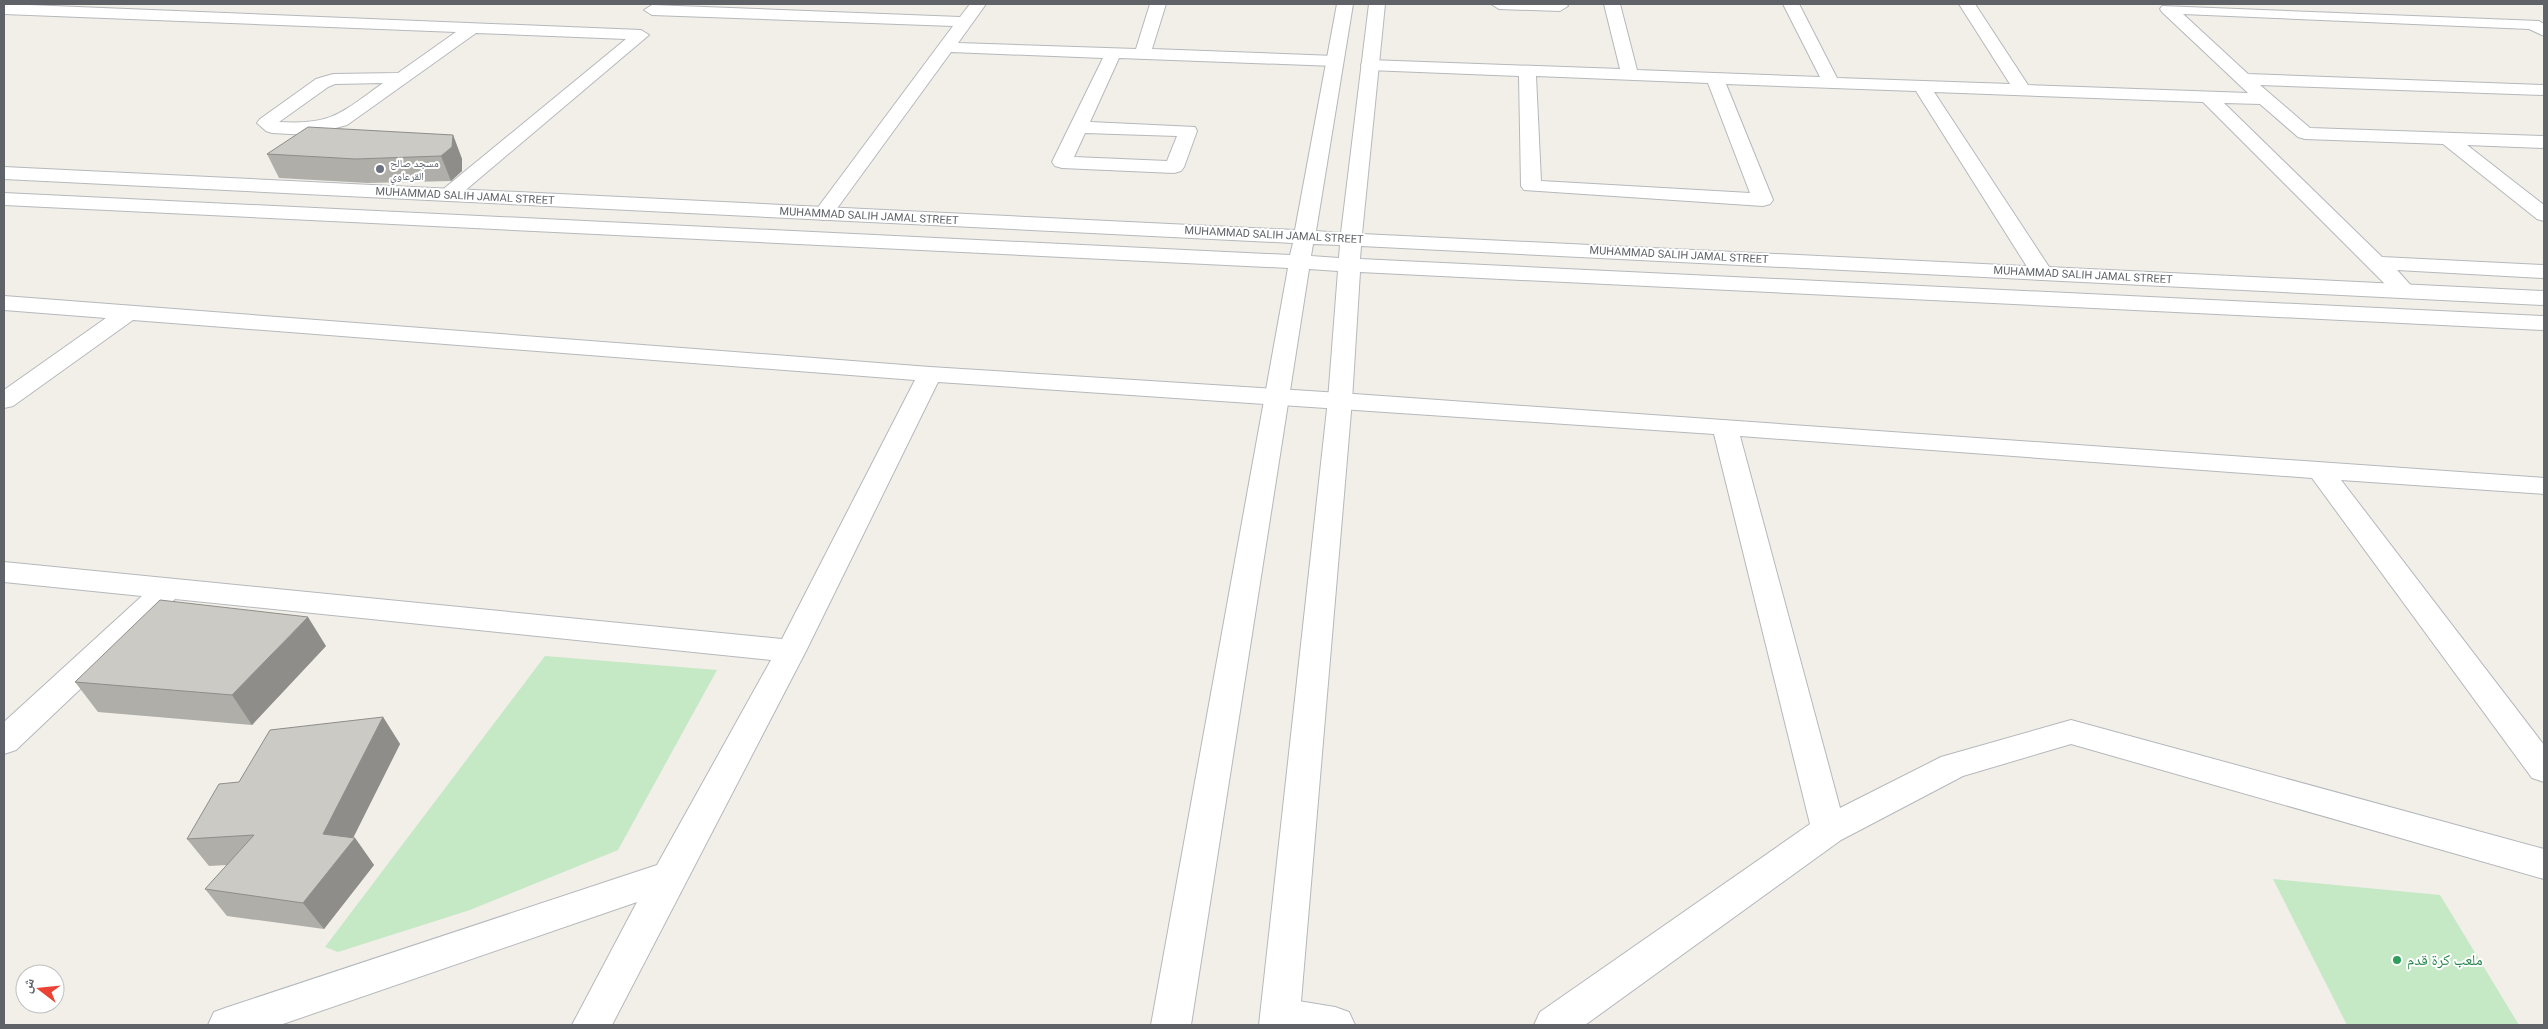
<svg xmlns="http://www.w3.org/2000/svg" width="2548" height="1029" font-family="Roboto,'Noto Naskh Arabic',sans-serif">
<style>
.green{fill:#c5e8c5}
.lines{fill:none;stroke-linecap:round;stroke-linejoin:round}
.minor-casing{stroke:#b5b8bc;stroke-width:2}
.tertiary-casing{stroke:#b5b8bc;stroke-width:2}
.minor{fill:#fff;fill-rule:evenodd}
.tertiary{fill:#fff;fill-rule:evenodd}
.wall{fill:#afaea9}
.shaded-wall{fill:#8f8d8a}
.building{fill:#cccac5;stroke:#8f8d8a}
.worship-dot{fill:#6b7280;stroke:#fff;stroke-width:2}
.leisure-dot{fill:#2e9e5b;stroke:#fff;stroke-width:2}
.labels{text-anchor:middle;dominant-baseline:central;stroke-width:4;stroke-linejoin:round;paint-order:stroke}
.far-worship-label{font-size:11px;fill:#5b616d;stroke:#fff;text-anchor:start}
.far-street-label{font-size:11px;fill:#5f6368;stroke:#fff}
.near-leisure-label{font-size:15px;fill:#27864d;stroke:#fff;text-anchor:start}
</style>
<rect width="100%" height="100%" fill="#f1efe8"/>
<g class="green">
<polygon points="545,656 717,670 618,850 470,910 338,952 325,947"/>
<polygon points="2273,879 2440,895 2519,1025 2347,1025"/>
</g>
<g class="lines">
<defs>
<g id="minor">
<path d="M4 4 641 30 649 35 455 199H441L438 195 441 191 626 39 476 33 347 125 309 135 272 133 266 131 257 123 260 119 316 79 333 74 398 73 456 32 4 14ZM383 83C341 113 333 125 279 122L328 87 335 84Z"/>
<path d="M970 4H986L958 43 1136 49 1150 4H1166L1152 49 1335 56 1341 57 1343 61 1341 65 1335 66 1119 58 1090 122 1195 127 1197 131 1184 167 1181 171 1174 173 1062 168 1055 166 1052 162 1103 58 951 52 830 218 823 220 816 218 813 214 953 26 652 15 644 10 652 5 960 17ZM1085 133 1177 136 1167 161 1074 157Z"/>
<polygon points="1491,4 1566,4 1568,6 1560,11 1499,9"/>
<path d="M1604 4H1620L1637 70 1820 77 1783 4H1799L1837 78 2010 84 1959 4H1975L2028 85 2248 93 2162 12 2160 9 2162 6 2539 21 2544 24V36L2529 29 2183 14 2248 74 2544 85V95L2260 85 2310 128 2544 136V148L2467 145 2544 205V221L2537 219 2443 144 2305 139 2298 137 2260 104 2224 103 2382 257 2544 265V278L2397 270 2416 291 2413 296 2405 298 2397 296 2203 102 1934 92 2053 273 2050 278 2042 280 2034 278 2031 273 1916 91 1726 84 1773 200 1770 204 1763 206 1524 190 1521 186 1519 76 1369 70 1363 69 1361 65 1363 61 1369 60 1620 69ZM1536 76 1708 83 1750 193 1541 181Z"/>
<polygon points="4,296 930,367 1340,393 2544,478 2544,494 2341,480 2544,745 2544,782 2532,778 2312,478 1740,436 1840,808 1941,757 2071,720 2544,849 2544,879 2071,744 1963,776 1841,840 1585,1025 1534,1025 1540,1012 1810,824 1714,434 938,382 806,651 612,1025 572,1025 637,902 280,1025 208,1025 214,1012 228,1007 657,865 771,660 175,599 16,750 4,754 4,722 142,596 4,582 4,562 782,639 915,380 133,320 13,406 4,408 4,390 106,318 4,310"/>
<polygon points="1280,998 1335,1007 1349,1012 1355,1025 1265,1025 1260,1016 1266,1003"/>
</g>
<path id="tertiary" d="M1337 4H1353L1316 231 1341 233 1369 4H1385L1362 234 2544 291V305L1361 246 1360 259 2544 316V330L1360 272 1352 400 1299 1025H1259L1328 400 1338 271 1309 269 1191 1025H1151L1288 268 4 205V193L1290 255 1293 243 4 179V167L1295 230ZM1313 244 1340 245 1339 258 1311 256Z"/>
</defs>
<use href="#minor" class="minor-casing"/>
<use href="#tertiary" class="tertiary-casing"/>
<use href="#minor" class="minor"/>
<use href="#tertiary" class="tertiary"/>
</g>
<g class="wall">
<polygon points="453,135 462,159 462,171 451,181 367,183 279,178 267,154"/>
<polygon points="326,646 252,725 98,712 75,682"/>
<polygon points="383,717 400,744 353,838 355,838 374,865 324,929 227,916 205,889 227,865 209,866 187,839 239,782"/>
</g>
<g class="shaded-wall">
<polygon points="453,135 462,159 462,171 451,181 441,156"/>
<polygon points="308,617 326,646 252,725 232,695"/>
<polygon points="383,717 400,744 350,844 355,838 374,865 324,929 303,903 323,834"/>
</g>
<g class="building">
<polygon points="308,127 453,135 452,147 441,156 356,159 267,154"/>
<polygon points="160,600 308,617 232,695 75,682"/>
<polygon points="383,717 323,834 355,838 303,903 205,889 254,835 187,839 219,784 239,782 270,730"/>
</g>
<circle class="worship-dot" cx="380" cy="169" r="5"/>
<circle class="leisure-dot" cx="2397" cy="960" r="5"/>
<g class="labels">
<g class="far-worship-label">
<text x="390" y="163">مسجد صالح<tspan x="390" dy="13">القرعاوي</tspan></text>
</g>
<g class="far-street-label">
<text transform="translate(465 196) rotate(3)">MUHAMMAD SALIH JAMAL STREET</text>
<text transform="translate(869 216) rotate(3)">MUHAMMAD SALIH JAMAL STREET</text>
<text transform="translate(1274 235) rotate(3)">MUHAMMAD SALIH JAMAL STREET</text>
<text transform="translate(1679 255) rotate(3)">MUHAMMAD SALIH JAMAL STREET</text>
<text transform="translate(2083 275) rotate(3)">MUHAMMAD SALIH JAMAL STREET</text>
</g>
<g class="near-leisure-label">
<text x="2407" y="960">ملعب كرة قدم</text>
</g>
</g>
<rect width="2548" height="1029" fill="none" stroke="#5f6368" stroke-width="10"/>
<g transform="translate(40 989) rotate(286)"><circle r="24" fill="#ffffff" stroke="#bfc1c3"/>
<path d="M0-4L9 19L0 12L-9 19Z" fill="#ea4335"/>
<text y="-8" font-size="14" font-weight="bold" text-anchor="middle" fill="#5f6368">ش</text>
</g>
</svg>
